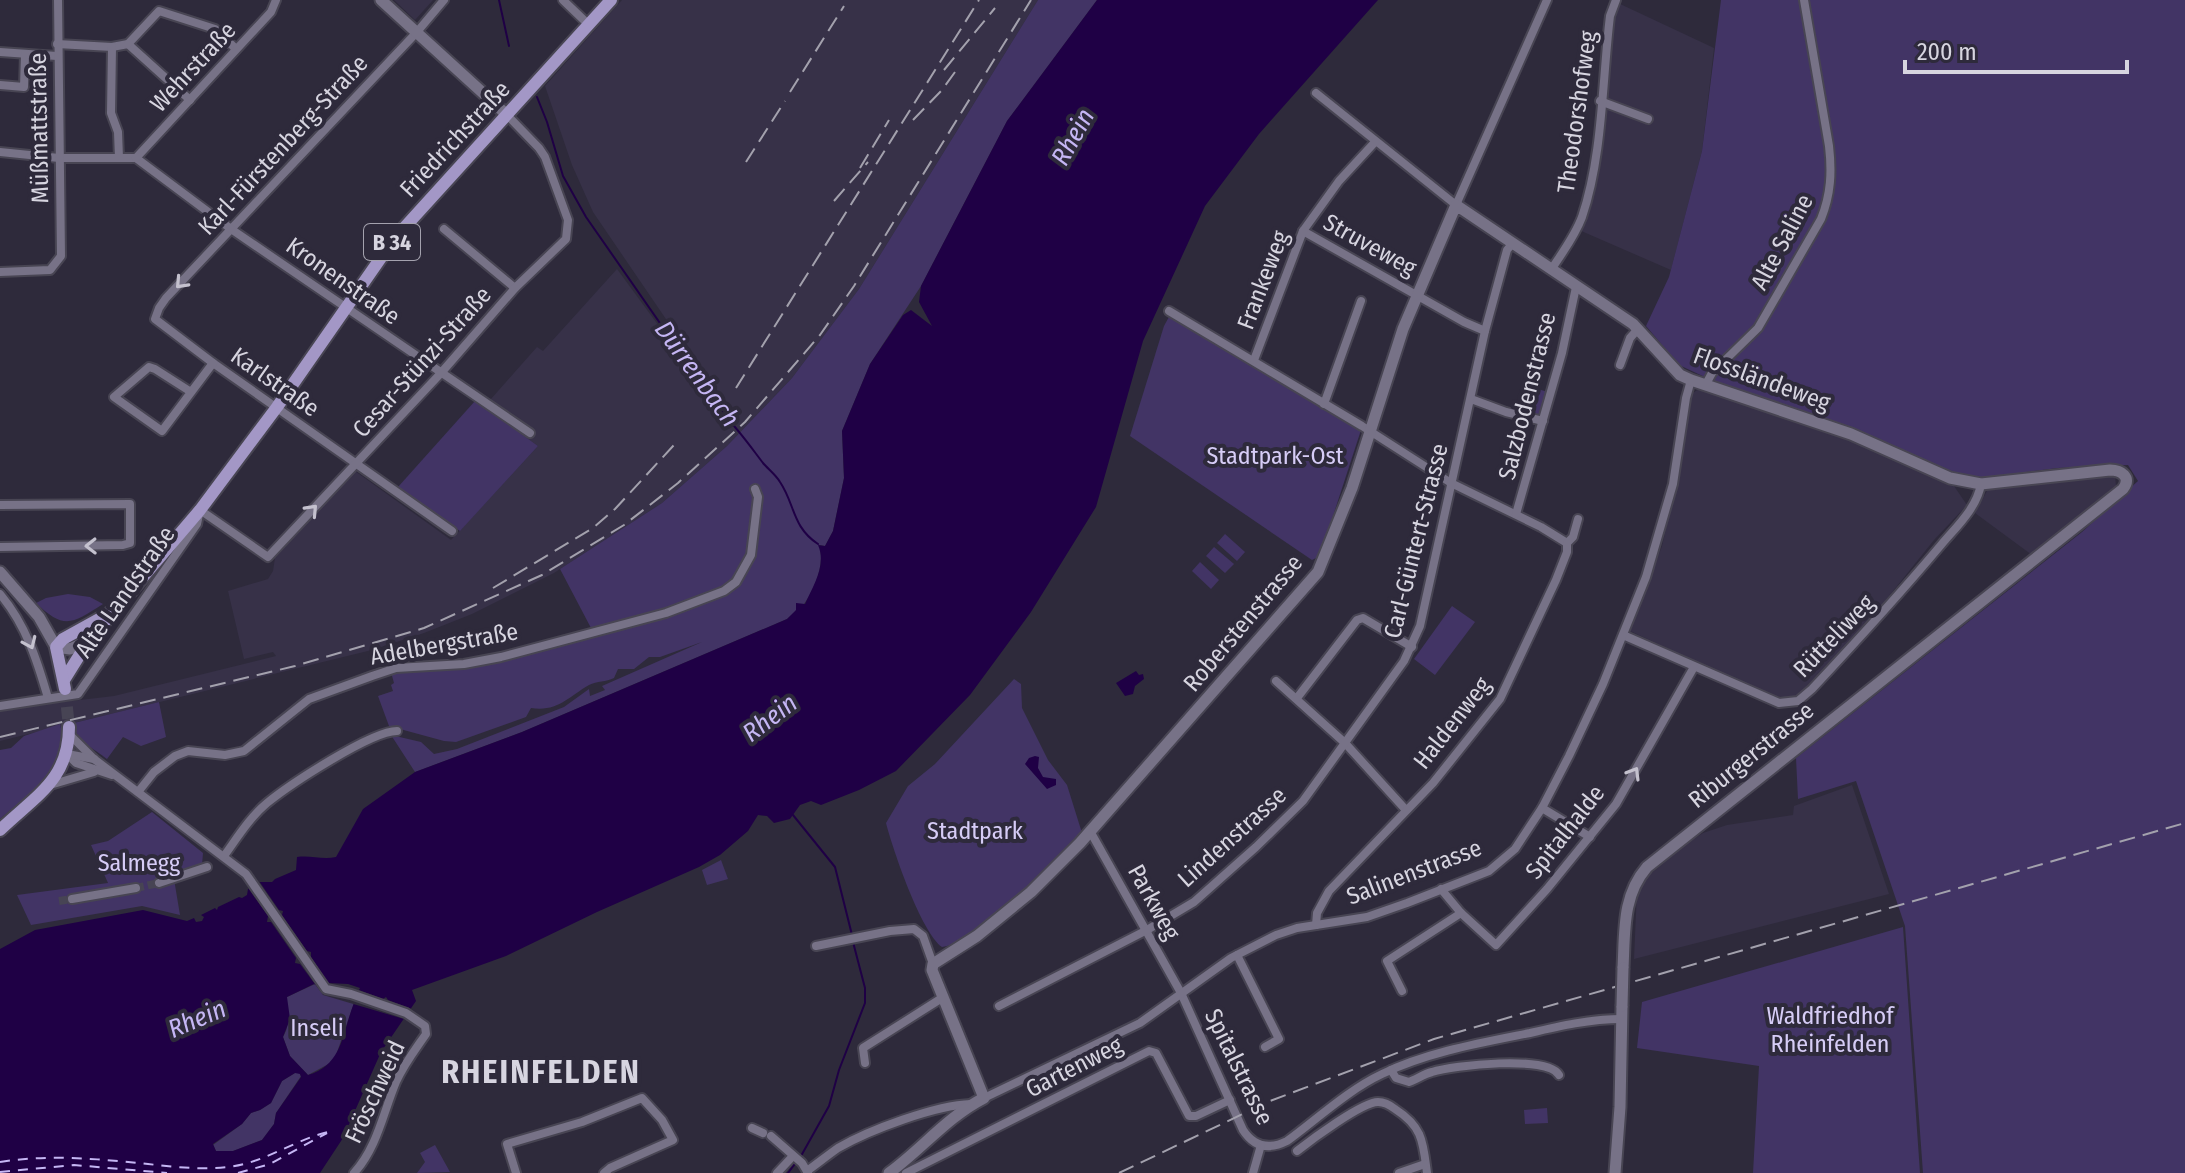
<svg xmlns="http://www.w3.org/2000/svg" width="2185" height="1173" font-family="'Fira Sans Condensed',sans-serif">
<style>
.built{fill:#373148}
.green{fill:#423465}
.water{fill:#1f0045;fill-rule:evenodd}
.pier{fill:#2e2a3b}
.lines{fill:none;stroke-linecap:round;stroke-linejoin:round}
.stream{stroke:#1f0045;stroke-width:2}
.ferry{stroke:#c5b6f4;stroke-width:2;stroke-dasharray:10 8;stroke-linecap:butt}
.street-tunnel{stroke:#474454;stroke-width:8;stroke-dasharray:8 4;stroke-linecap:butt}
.primary-tunnel{stroke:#474454;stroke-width:12;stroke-dasharray:12 6;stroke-linecap:butt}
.street-casing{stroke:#484553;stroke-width:12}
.secondary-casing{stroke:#484553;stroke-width:15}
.primary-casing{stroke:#484553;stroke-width:16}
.street{stroke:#777287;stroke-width:8}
.secondary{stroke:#777287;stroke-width:11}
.primary{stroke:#a397c6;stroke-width:12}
.rail{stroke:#a3a1ad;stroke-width:2;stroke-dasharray:16 8;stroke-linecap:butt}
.secondary-bridge-casing{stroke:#484553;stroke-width:15;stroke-linecap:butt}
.secondary-bridge{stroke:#777287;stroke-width:11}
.oneway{stroke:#c4c1ce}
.labels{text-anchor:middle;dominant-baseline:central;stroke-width:8;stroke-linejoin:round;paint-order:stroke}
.shield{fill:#2e2a3b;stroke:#a4a2ae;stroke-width:2}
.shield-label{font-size:22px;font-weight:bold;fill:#d7d5e0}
.street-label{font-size:24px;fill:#d7d5e0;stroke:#2e2a3b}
.park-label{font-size:24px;fill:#d6ccf6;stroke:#2e2a3b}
.water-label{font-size:26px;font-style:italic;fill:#c5b6f4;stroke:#2e2a3b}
.district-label{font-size:32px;font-weight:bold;letter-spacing:2px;fill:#d7d5e0;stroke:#2e2a3b}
</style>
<rect width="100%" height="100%" fill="#2e2a3b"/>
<g class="built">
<polygon points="394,0 433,0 415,20"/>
<polygon points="622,0 1038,0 859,289 792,378 727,446 662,503 554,573 472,614 424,633 372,650 0,741 0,712 37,705 114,696 276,656 273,652 244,659 228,591 268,579 273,571 275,558 355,471 451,540 538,446 483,408 537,347 543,351 617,269 672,344 720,419 724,423 732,416 593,212 572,165 545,86"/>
<polygon points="1618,3 1714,48 1702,151 1671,270 1579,230 1594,188 1612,19"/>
<polygon points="1699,389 1738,399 1842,436 1954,486 1967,505 1934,540 1865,626 1796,698 1771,696 1630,631 1662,546 1679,473 1691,394"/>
<polygon points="2109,474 2115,476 2116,486 2032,555 1975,513 1988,489 2003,485"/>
<polygon points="1852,785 1889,894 1634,959 1637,890 1649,875 1689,842 1703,833 1727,825 1793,815 1794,806"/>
</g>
<g class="green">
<path d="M1038 0H1097L1007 121 921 286 870 364 842 431 844 478 833 531 825 546 819 545C825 562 816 586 806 601 802 608 793 613 787 619L522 732 415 772 391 735 421 742 434 754 457 749 564 707 589 689 590 696 605 690 602 686 702 642 660 657H649L634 669H618L614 678C606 682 597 681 589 685 568 697 558 712 531 708L526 717 456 742 444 741 389 726 378 696 393 691 391 685 394 683 391 672 470 667 683 610 726 587 676 608 591 628 560 569 662 503 727 446 792 378 859 289Z"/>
<polygon points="1721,0 2185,0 2185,1173 1923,1173 1905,926 1856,781 1798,799 1796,758 2082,532 2138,481 2128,465 2058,468 1980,478 1959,476 1871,437 1724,386 1679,365 1646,326 1669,277 1702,151"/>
<polygon points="1170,315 1361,430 1320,556 1312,560 1130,436 1164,326"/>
<polygon points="1524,385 1548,392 1541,415 1515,411"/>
<polygon points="475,401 538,446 460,531 398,487"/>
<polygon points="1225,534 1245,552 1237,561 1217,543"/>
<polygon points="1214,547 1234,564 1225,573 1206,556"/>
<polygon points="1200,562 1219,580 1211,589 1192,571"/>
<path d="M68 594 90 597 103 604C72 624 64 630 36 603L46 598Z"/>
<polygon points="1452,606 1475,622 1435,675 1414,659"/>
<path d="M1014 679 1021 684 1022 708 1048 760 1067 785 1082 833C1051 864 984 941 942 947 921 932 893 850 886 823L908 786 935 764Z"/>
<path d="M159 702 166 737 141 746 123 737 107 759C95 749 74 740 74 723Z"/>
<path d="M60 724C71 766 27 795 0 819V750L11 748 24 736Z"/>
<polygon points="152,812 203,853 202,865 173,873 180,915 142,906 31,925 17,895 108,883 91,845 108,841"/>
<polygon points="721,860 728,879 707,885 702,870"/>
<polygon points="1903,927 1920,1173 1753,1173 1759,1066 1637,1048 1642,1002"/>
<path d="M315 984 354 1003 334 1061 308 1075 290 1056 283 1037C292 1022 286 1012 287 997Z"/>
<polygon points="295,1073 299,1073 301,1076 276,1113 274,1124 262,1140 233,1151 216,1151 213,1145 242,1124 251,1113 260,1110 271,1103 282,1081"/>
<polygon points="1547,1108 1548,1123 1525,1124 1524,1110"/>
<polygon points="435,1145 450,1172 417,1173 425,1162 420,1153"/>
</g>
<g class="water">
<path d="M1097 0H1378L1259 134 1205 206 1143 341 1096 507 1031 612 970 695 896 771 859 790 821 805 811 801 800 805 790 819 774 823 767 816 758 815 748 831 720 855 699 867 597 912 506 956 412 990 416 1001 381 1052 343 1138 320 1173H0V949L35 930 143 910 187 921 194 918 196 922 202 921 204 917 201 915 215 908 217 910 218 907 239 897 242 898 247 895 248 889 260 882H272L275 879 296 870 297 857C311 855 322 860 336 857L363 809 415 772 522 732 787 619 796 610V603L805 604C813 586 827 565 818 545L825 546 833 531 844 478 842 431 870 364 903 315 911 310 932 326 919 302 921 286 1007 121ZM314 984 354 1003C342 1033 343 1065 308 1075L290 1056 283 1037 290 1019 287 997ZM295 1073 300 1074 301 1077 276 1113 274 1124 262 1140 233 1151H216L213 1144 242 1124 251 1113 260 1110 271 1103 282 1081Z"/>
<polygon points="1136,671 1139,675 1143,674 1144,679 1135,686 1133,694 1125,696 1116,683"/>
<polygon points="1035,756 1039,757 1038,768 1043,777 1056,779 1056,785 1047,789 1025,764 1029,758"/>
</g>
<polygon class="pier" points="259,881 279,910 283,911 282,915 307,951 311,952 311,957 328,983 348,984 360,988 359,990 383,999 386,997 388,1000 412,1009 404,1019 323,995 300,964 295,963 296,958 271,922 267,922 268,916 248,888"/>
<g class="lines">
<g class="stream">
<polyline points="499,0 509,46"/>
<path d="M537 97 547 122 563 176 586 217 724 415C739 430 750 446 763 463 768 469 776 475 780 482 795 504 792 527 818 544"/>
<polyline points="793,815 835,867 852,935"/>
<polyline points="801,1156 829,1106 839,1070 865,1003 865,988 853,942"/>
<polyline points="788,1173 797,1161"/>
</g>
<g class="ferry">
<path d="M0 1162C49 1154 99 1159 148 1164 174 1167 201 1170 228 1167 265 1163 295 1139 332 1131"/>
<polyline points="0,1172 74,1165 167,1173"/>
<polyline points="238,1173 270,1164 327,1133"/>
</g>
<g class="street-tunnel">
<polyline points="136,888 159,883"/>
<polyline points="59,901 72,899"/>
</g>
<polyline class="primary-tunnel" points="65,689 69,727"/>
<defs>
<g id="street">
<polyline points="444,0 417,32 166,298 159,308 155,319 213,363 452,531"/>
<polyline points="563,0 589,25"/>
<polyline points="57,44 112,47 128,44 190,100"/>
<polyline points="128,44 159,11 215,29 236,49"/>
<polyline points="112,47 111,113 118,132 119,158"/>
<polyline points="0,52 57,56"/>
<polyline points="0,85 24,87 25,54"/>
<polyline points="1316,93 1456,205 1547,0"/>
<polyline points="1600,101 1648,119"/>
<polyline points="0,152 59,158 136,158"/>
<polyline points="136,158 231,229 530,433"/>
<polyline points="136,158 271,12 276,0"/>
<polyline points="444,229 515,288"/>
<polyline points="1303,231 1464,322 1485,331"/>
<path d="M1551 270C1562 253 1575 236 1582 217 1603 155 1602 81 1610 16L1616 0"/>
<polyline points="0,272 50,270 61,256 58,0"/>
<polyline points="1169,311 1362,426 1451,483 1541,527 1567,543"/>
<polyline points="1254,360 1303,231 1339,181 1375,142"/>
<polyline points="1620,365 1630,338 1638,329"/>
<path d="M1706 384 1712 373 1758 328 1821 219C1831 194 1832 172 1829 146L1804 0"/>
<polyline points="191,392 155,369 149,367 114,397 162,431 213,363"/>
<polyline points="1471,399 1506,412 1543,421"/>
<polyline points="1324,404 1361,301"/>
<polyline points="0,505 130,504 130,543 123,545 0,547"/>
<polyline points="1516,514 1562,353 1576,287"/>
<path d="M0 594C26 625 37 660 48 698"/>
<path d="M1623 635 1779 703 1798 701 1812 689C1856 642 1899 595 1941 545 1956 527 1977 508 1981 484"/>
<polyline points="1276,681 1345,743 1405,809"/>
<polyline points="1297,698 1357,620 1363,618 1412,647"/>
<polyline points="0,706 78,694 197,524 200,510 268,557 441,373 515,288 566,239 568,220 545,157 539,148 507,115"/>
<path d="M69 734 94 759 246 874 326 989 351 994 406 1013 425 1026 426 1034C415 1050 404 1064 396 1082 383 1113 377 1148 354 1173"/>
<polyline points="67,754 76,763 112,775"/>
<polyline points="67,754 94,759"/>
<polyline points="50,785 94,772"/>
<polyline points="138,792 154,772 175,756 188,751 225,755 244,751 309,699 372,676 396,668 464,664 501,657 666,613 724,591 736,582 751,555 758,497 755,489"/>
<polyline points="1542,808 1590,837"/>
<path d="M1090 831 1181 993 1243 1130C1254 1147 1269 1150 1287 1141 1317 1119 1348 1090 1382 1074 1428 1052 1480 1043 1530 1033 1560 1026 1590 1019 1621 1019"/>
<path d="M224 856C237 838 250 817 267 803 289 785 371 731 397 731"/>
<polyline points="159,883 207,867"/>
<polyline points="1441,889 1461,913 1496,945 1547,889 1616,804 1694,667"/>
<polyline points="72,899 136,888"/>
<polyline points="1316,925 1317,913 1329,891 1433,783 1500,699 1556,580 1567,552 1567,543 1573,537 1578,519"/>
<polyline points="816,946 890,931 914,929 923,936 933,964"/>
<polyline points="1237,955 1279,1039 1265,1047"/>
<polyline points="1402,991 1387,961 1461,913"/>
<polyline points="999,1006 1147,930 1194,902 1256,847 1303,801 1404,661 1420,626 1485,331 1507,250 1512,244"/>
<polyline points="865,1063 863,1048 942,998"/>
<path d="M1391 1070 1396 1078 1409 1082C1417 1079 1424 1074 1432 1072 1453 1065 1548 1055 1559 1075"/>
<polyline points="984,1098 1140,1023 1231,958 1276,935 1297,928 1367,917 1407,903 1489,871 1515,849 1542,808 1569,756 1603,684 1646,577 1673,484 1686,398 1691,380"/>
<polyline points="752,1128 763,1133"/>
<polyline points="771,1136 802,1163 808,1173"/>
<path d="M1297 1151C1311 1140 1362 1102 1378 1102 1384 1102 1390 1105 1395 1109 1423 1127 1423 1142 1427 1173"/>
<path d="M807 1171C818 1163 828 1155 838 1148 869 1130 936 1105 971 1104"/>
<polyline points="516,1173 507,1144 582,1122 642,1098 662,1120 673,1140 610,1168 604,1173"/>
<polyline points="777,1173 792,1157"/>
<polyline points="906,1173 1149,1051 1156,1053 1189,1116 1196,1116 1230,1100"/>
<polyline points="1253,1173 1261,1145"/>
<polyline points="1399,1173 1425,1164"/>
</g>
<g id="secondary">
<polyline points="381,0 507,115"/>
<polyline points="0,572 39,617 56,647 70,649 88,641"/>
<path d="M889 1173C922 1149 947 1117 984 1098L932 970 933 964 977 936 1031 892 1080 843 1318 572 1352 488 1403 329 1456 205 1633 324 1680 375 1691 380 1851 434 1950 478 1981 484 2110 470C2121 470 2132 477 2123 489L1647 867C1622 896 1625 931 1623 968"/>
<polyline points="1615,1173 1620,1107 1622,1006"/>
</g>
<g id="primary">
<polyline points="64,680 89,640 200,510 277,407 394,239 611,0"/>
<polyline points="65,689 56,647 63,639 110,613"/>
<path d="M0 830C35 796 69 780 69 727"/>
</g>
</defs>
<use href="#street" class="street-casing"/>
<use href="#secondary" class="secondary-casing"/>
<use href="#primary" class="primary-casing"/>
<use href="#street" class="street"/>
<use href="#secondary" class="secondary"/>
<use href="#primary" class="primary"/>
<g class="rail">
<polyline points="944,70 995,8"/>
<polyline points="790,92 844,6"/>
<polyline points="913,120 942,90 955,72"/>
<polyline points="746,162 785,101"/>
<polyline points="860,168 889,120"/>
<polyline points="834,201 868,162"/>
<polyline points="736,388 979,0"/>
<polyline points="493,588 593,528 615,509 674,445"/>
<polyline points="0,737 295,666 424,628 542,575 624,525 678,483 745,422 820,335 854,286 1031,0"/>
<polyline points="1119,1173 1270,1101 1434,1039 2185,823"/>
</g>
<defs>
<polyline id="secondary-bridge" points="1622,1006 1623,968"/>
</defs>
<use href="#secondary-bridge" class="secondary-bridge-casing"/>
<use href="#secondary-bridge" class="secondary-bridge"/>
</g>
<defs><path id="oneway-chevron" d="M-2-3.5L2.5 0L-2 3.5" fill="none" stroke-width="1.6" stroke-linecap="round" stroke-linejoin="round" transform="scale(2)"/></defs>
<g class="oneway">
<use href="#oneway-chevron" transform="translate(181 283) rotate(133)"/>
<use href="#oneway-chevron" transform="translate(312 510) rotate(-47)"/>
<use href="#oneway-chevron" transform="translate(91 546) rotate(179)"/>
<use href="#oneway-chevron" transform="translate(30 643) rotate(66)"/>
<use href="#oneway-chevron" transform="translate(1634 773) rotate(-59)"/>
</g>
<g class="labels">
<rect class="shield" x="364" y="224" width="56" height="36" rx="6"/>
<g class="shield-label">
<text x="392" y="242">B 34</text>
</g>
<g class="street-label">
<text transform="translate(193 67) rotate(-47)">Wehrstraße</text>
<text transform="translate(1577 112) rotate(-82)">Theodorshofweg</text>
<text transform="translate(39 128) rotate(-91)">Müßmattstraße</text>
<text transform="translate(455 139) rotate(-47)">Friedrichstraße</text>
<text transform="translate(283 145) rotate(-47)">Karl-Fürstenberg-Straße</text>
<text transform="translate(1782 242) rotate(-62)">Alte Saline</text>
<text transform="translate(1370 245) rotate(29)">Struveweg</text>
<text transform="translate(1263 280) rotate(-69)">Frankeweg</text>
<text transform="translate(343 281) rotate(35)">Kronenstraße</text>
<text transform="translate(422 362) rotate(-48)">Cesar-Stünzi-Straße</text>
<text transform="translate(1762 379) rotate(20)">Flossländeweg</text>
<text transform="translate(275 382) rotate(35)">Karlstraße</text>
<text transform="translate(1527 396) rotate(-76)">Salzbodenstrasse</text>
<text transform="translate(1416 541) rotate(-76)">Carl-Güntert-Strasse</text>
<text transform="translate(125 592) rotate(-55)">Alte Landstraße</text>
<text transform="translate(1243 623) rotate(-50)">Roberstenstrasse</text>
<text transform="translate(1834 636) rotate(-46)">Rütteliweg</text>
<text transform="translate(444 644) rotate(-10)">Adelbergstraße</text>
<text transform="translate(1452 723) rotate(-52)">Haldenweg</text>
<text transform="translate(1751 755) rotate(-39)">Riburgerstrasse</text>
<text transform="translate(1565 832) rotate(-52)">Spitalhalde</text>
<text transform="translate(1232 837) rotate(-42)">Lindenstrasse</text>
<text transform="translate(1414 872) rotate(-21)">Salinenstrasse</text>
<text transform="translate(1154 902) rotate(61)">Parkweg</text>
<text transform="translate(1074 1067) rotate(-27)">Gartenweg</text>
<text transform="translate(1239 1067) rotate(64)">Spitalstrasse</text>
<text transform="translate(375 1092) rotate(-65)">Fröschweid</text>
</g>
<g class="park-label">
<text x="1275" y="456">Stadtpark-Ost</text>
<text x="975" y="831">Stadtpark</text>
<text x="139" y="863">Salmegg</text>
<text x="1830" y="1016">Waldfriedhof<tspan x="1830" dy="28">Rheinfelden</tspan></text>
<text x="317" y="1028">Inseli</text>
</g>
<g class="water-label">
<text transform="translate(1073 137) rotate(-61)">Rhein</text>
<text transform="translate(697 374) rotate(54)">Dürrenbach</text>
<text transform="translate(770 718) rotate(-37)">Rhein</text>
<text transform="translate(197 1019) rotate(-23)">Rhein</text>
</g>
<g class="district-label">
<text x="541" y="1072">RHEINFELDEN</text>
</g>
</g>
<path d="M1905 60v12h222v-12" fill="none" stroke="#d7d5e0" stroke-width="4"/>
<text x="1917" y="60" font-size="24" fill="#d7d5e0" stroke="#2e2a3b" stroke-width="6" paint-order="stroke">200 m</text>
</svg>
